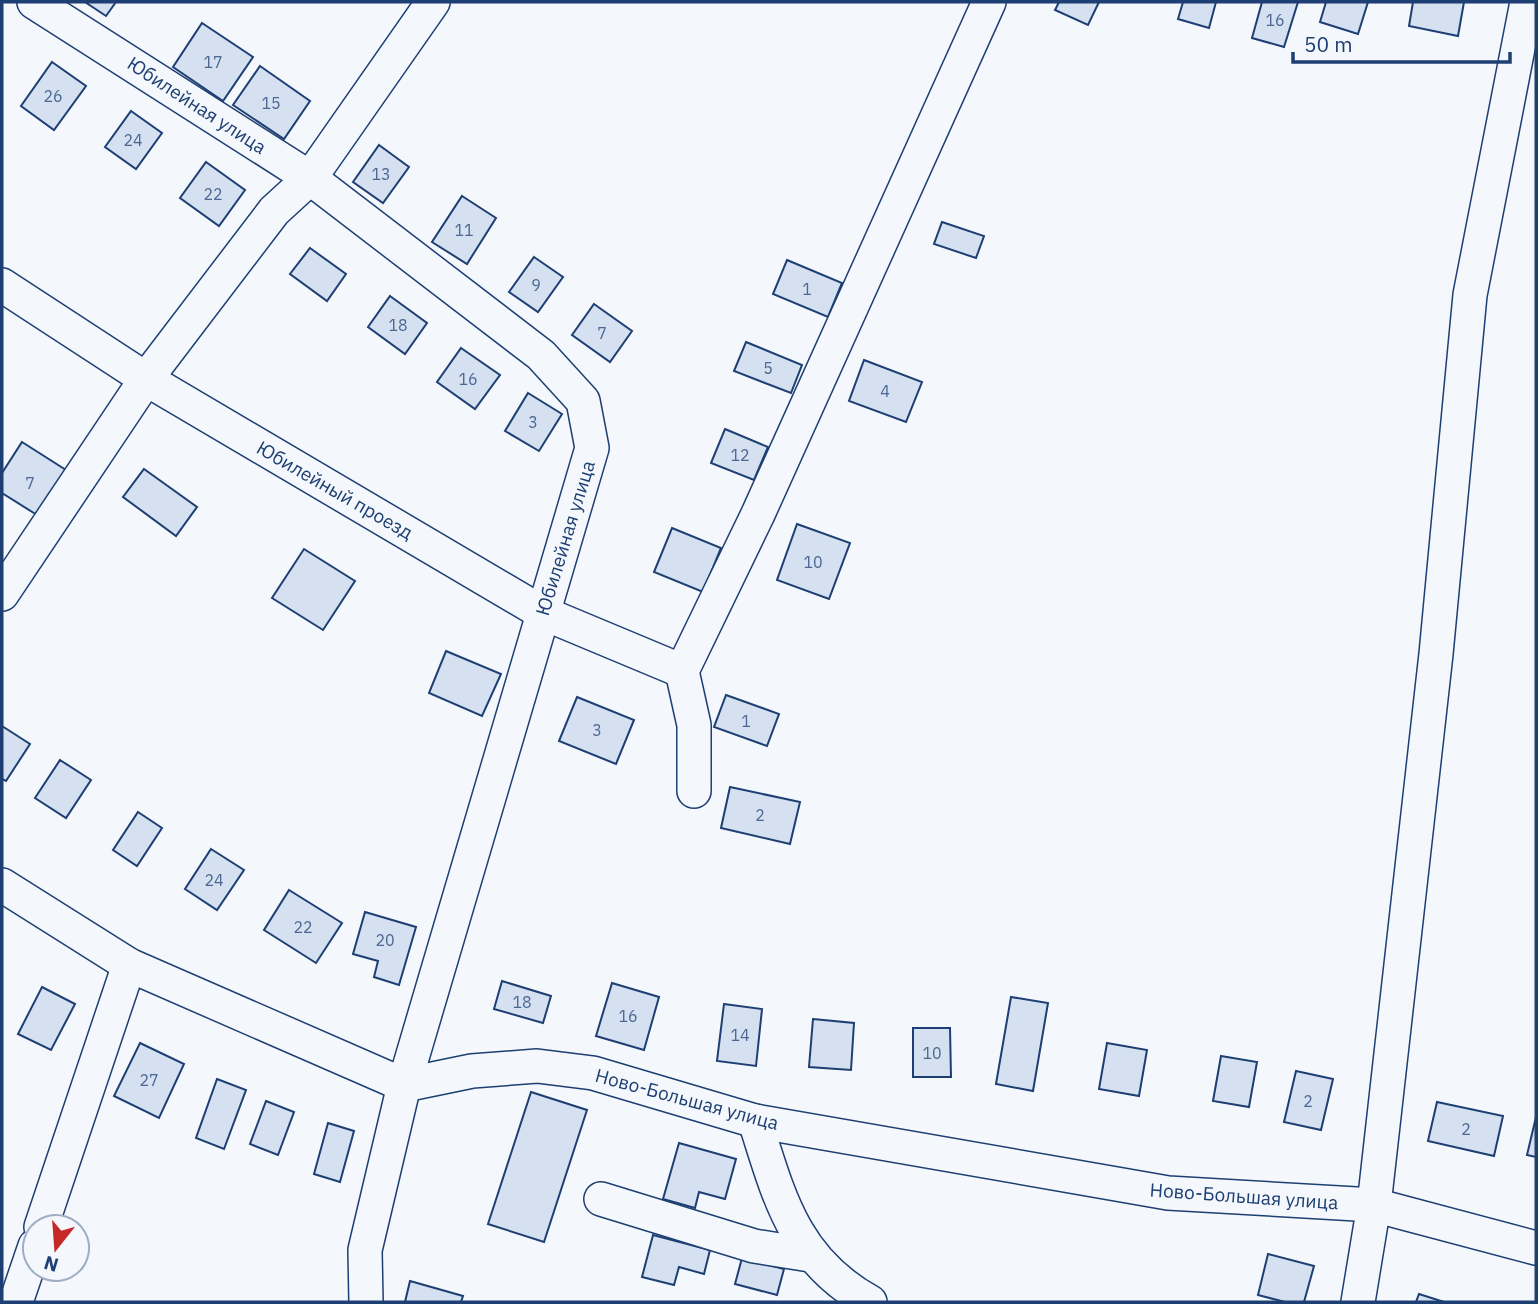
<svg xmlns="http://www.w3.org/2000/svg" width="1538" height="1304" font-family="'IBM Plex Sans',sans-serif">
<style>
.building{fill:#d5e0f0;stroke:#1d3f73;stroke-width:2}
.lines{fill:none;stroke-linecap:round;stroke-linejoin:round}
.minor-casing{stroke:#1d3f73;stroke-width:36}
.minor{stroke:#f4f7fb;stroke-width:33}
.labels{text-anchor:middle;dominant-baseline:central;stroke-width:5;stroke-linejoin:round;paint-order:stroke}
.number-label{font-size:16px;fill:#4b6792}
.street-label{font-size:19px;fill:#1d3f73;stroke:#f4f7fb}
</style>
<rect width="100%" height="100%" fill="#f4f7fb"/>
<g class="building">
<polygon points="85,2 116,2 106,16"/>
<polygon points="1059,2 1099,2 1088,25 1055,10"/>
<polygon points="1183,2 1216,2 1209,28 1178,19"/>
<polygon points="1262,2 1298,2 1284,47 1252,38"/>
<polygon points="1326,2 1368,2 1358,34 1320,22"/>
<polygon points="1413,2 1464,2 1458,36 1409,26"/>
<polygon points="202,23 253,57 223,101 173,67"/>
<polygon points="52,62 86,86 54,130 21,106"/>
<polygon points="260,66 310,101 284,139 233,105"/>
<polygon points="131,111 162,133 136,169 105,147"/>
<polygon points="379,145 409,167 383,203 353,182"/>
<polygon points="206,162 245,190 219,226 180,198"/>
<polygon points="462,196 496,218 467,264 432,242"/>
<polygon points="942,222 984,236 976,258 934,244"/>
<polygon points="310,248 346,274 327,301 290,274"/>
<polygon points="534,257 563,277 538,312 509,292"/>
<polygon points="787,260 842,283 828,317 773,294"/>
<polygon points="390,296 427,323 405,354 368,327"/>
<polygon points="594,304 632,331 610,362 572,335"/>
<polygon points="746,342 802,365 791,393 734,371"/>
<polygon points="461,348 500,375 475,409 437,382"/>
<polygon points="864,360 922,382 906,422 849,401"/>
<polygon points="528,393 562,414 539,451 505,431"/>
<polygon points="725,429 768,447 754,480 711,463"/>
<polygon points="22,442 66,470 37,515 2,493 2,473"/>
<polygon points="144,469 197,507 176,536 123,497"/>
<polygon points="797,524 850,543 829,599 777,580"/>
<polygon points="672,528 721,548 703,592 654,572"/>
<polygon points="304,549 355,581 323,630 272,598"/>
<polygon points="446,651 501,674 482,716 429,693"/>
<polygon points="726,695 779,714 767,746 714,727"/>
<polygon points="577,697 634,720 616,764 559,741"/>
<polygon points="2,726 30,744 6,781 2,779"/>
<polygon points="60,760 91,780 66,818 35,798"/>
<polygon points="730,787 800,802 790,844 721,828"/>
<polygon points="138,812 162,828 137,866 113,850"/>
<polygon points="211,849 244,870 217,910 185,889"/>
<polygon points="289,890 342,923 316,963 264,930"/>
<polygon points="365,912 416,927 399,985 374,977 378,961 353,954"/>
<polygon points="502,981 551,996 543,1023 494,1009"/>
<polygon points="612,983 659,997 644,1050 596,1036"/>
<polygon points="42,987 75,1004 51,1050 18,1034"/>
<polygon points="1011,997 1048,1003 1033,1091 996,1084"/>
<polygon points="724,1004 762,1009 756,1066 717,1061"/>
<polygon points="813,1019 854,1023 851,1070 809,1067"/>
<polygon points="913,1028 950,1028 951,1077 913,1077"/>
<polygon points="140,1043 184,1064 159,1118 114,1096"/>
<polygon points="1107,1043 1147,1050 1139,1096 1099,1089"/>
<polygon points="1221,1056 1257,1062 1249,1107 1213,1101"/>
<polygon points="1296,1071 1333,1079 1321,1130 1284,1122"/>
<polygon points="217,1079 246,1090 224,1149 196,1138"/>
<polygon points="531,1092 587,1110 544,1242 488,1224"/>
<polygon points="266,1101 294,1112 278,1155 250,1144"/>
<polygon points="1437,1102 1503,1116 1494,1156 1428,1141"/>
<polygon points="1536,1117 1536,1157 1527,1155"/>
<polygon points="328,1123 354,1131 340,1182 314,1174"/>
<polygon points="679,1143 736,1159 725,1199 699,1192 695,1208 663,1199"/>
<polygon points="653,1235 710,1250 704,1274 679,1267 674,1285 642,1277"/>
<polygon points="1268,1254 1314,1266 1304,1302 1285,1302 1258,1295"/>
<polygon points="742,1258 784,1269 777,1295 735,1284"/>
<polygon points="410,1281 463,1296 461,1302 405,1302"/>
<polygon points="1419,1294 1444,1302 1416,1302"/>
</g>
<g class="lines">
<defs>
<g id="minor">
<polyline points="34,2 310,178 541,355 583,401 592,448 404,1085 365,1250 366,1302"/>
<polyline points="2,285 146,379 543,613 682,671"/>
<polyline points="2,594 146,379 274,211 310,178 433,2"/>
<polyline points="694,791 694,725 682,671 758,514 989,2"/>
<polyline points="2,885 129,965 404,1085 472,1071 537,1066 593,1073 755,1121 1168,1193 1374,1205 1536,1248"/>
<path d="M755 1121C779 1197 794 1260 870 1302"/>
<polyline points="601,1199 754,1246 810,1255"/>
<polyline points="41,1227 129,965"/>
<polyline points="16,1302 35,1246"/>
<polyline points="1358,1302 1374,1205 1436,654 1470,295 1527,2"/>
</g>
</defs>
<use href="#minor" class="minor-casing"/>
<use href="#minor" class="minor"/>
</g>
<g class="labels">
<g class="number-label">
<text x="1275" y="20">16</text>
<text x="213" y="62">17</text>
<text x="53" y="96">26</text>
<text x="271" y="103">15</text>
<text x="133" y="140">24</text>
<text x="381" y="174">13</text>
<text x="213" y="194">22</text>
<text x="464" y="230">11</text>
<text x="536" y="285">9</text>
<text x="807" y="289">1</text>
<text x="398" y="325">18</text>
<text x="602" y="333">7</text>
<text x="768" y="368">5</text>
<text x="468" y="379">16</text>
<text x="885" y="391">4</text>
<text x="533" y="422">3</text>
<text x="740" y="455">12</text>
<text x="30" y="483">7</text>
<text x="813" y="562">10</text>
<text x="746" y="721">1</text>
<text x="597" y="730">3</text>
<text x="760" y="815">2</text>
<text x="214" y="880">24</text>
<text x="303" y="927">22</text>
<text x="385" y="940">20</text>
<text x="522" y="1002">18</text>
<text x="628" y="1016">16</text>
<text x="740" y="1035">14</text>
<text x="932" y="1053">10</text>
<text x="149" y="1080">27</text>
<text x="1308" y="1101">2</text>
<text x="1466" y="1129">2</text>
</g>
<g class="street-label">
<text transform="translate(197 105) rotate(33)">Юбилейная улица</text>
<text transform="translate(335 490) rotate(30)">Юбилейный проезд</text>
<text transform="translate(565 538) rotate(-73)">Юбилейная улица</text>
<text transform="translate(687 1099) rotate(15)">Ново-Большая улица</text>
<text transform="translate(1244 1196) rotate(4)">Ново-Большая улица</text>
</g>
</g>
<rect width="1538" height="1304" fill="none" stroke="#1d3f73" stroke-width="7"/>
<g transform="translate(56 1248) rotate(197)"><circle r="33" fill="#f4f7fb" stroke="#9eadc5" stroke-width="2"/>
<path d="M0-5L12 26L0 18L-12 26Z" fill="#c62828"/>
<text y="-10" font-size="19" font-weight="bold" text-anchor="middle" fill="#1d3f73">N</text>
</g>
<path d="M1293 52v10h217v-10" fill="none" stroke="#1d3f73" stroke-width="3.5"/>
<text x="1304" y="52" font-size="21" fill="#1d3f73" stroke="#f4f7fb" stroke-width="5" paint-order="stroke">50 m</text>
</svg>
